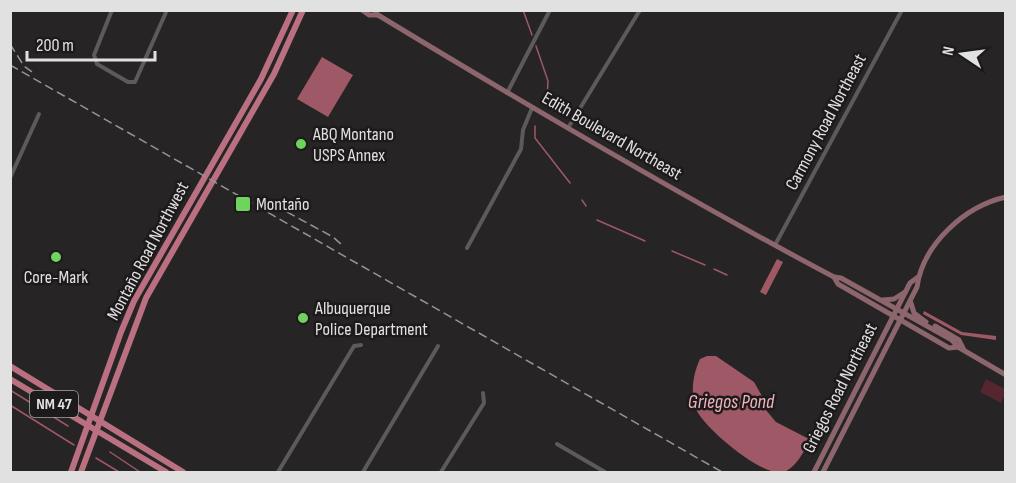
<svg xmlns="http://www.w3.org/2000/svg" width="1016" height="483" font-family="'Sofia Sans Condensed',sans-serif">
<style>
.green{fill:#552630}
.water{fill:#9e5866}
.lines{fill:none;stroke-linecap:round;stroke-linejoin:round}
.stream{stroke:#9e5866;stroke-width:1.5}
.street{stroke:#5d5a5b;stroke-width:4}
.secondary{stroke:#8c656d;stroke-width:5}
.primary{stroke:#ba7080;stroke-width:6}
.rail{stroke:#969595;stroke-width:1.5;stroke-dasharray:9 4.5;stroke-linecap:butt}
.poi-dot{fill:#70d35f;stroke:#1d1a1b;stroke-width:2}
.labels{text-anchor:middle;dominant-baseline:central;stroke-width:5;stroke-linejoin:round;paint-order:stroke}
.shield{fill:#1d1a1b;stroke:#a7a5a6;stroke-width:1.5}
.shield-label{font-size:16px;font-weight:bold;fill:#e2e1e1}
.street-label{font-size:18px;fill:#e2e1e1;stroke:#1d1a1b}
.poi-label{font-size:18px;fill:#e2e1e1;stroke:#1d1a1b;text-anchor:start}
.water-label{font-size:20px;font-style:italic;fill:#f2b4be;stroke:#1d1a1b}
</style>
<rect width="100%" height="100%" fill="#262424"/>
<polygon class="green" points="986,379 1005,389 1005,394 1001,403 980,392"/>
<g class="water">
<polygon points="322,57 353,75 328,117 297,99"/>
<polygon points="777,259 783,262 766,295 760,292"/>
<polygon points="924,311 962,332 996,336 996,340 961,335 923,314"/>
<path d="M707 356H716L754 382 762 396 765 409 776 422 811 440C804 450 797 467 784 472 764 479 703 427 696 409 690 393 693 374 700 359Z"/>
</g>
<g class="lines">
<g class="stream">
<polyline points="523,10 532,35"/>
<polyline points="536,46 548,81 547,98"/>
<polyline points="535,126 535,138 570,183"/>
<polyline points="582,200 586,206"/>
<polyline points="597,220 645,241"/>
<polyline points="672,251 705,265"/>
<polyline points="714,269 727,275"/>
<polyline points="10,390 68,426"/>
<polyline points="10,405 74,445"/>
<polyline points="110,452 140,472"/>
<polyline points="96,458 119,472"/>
</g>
<g class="street">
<polyline points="112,10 94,55 97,64 128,82 135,82 167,10"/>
<polyline points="507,93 550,10"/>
<polyline points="568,128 640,10"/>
<polyline points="10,178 39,114"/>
<polyline points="775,245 902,10"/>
<polyline points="467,248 521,149 523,130 532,108"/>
<polyline points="557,444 605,472"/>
<polyline points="278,472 354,346 361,345"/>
<polyline points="363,472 438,346"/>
<polyline points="441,472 484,403 483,393"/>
</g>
<g class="secondary">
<polyline points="362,10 369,15 378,15"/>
<path d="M374 10 378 15C528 106 679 195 834 277L841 278 952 340 958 347 1006 375"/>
<polyline points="834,277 838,284 949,348 958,347"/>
<polyline points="883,300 894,299 905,292"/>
<polyline points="911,303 914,313 926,322"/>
<polyline points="935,326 959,340 964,350"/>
<polyline points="814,472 910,283 918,277"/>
<path d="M823 472 917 287C923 244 965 206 1006 197"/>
</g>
<g class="primary">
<polyline points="10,366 183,472"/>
<polyline points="10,379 166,472"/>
<polyline points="71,472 121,332 134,301 261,79 293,10"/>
<polyline points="81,472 146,298 274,74 303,10"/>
</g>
<g class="rail">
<polyline points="10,44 24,66 32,72"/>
<polyline points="10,65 722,472"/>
<polyline points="263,199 333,237 342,245"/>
</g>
</g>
<g class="poi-dot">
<circle cx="301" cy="144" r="6"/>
<rect x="235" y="196" width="16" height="16" rx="3"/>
<circle cx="56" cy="257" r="6"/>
<circle cx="303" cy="318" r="6"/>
</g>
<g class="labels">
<rect class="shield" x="30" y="391" width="48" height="26" rx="4.5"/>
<g class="shield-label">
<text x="54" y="404">NM 47</text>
</g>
<g class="street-label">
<text transform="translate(826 122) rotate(-62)">Carmony Road Northeast</text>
<text transform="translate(612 136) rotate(30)">Edith Boulevard Northeast</text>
<text transform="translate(148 251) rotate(-62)">Montaño Road Northwest</text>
<text transform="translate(840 388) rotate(-63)">Griegos Road Northeast</text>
</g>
<g class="poi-label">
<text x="313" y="134">ABQ Montano<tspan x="313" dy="21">USPS Annex</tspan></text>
<text x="256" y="204">Montaño</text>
<text x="56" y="277" text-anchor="middle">Core-Mark</text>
<text x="315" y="308">Albuquerque<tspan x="315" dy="21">Police Department</tspan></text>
</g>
<g class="water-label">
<text x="731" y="402">Griegos Pond</text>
</g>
</g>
<rect width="1016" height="483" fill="none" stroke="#e2e1e1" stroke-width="24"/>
<g transform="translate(962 54) rotate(283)" stroke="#1d1a1b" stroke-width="4.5" paint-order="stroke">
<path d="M0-4.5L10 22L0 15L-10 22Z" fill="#e2e1e1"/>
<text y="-9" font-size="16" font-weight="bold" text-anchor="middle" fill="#e2e1e1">N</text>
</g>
<path d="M27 51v9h128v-9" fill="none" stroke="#e2e1e1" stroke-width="3"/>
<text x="36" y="51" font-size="18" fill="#e2e1e1" stroke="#1d1a1b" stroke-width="4.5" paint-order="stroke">200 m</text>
</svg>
